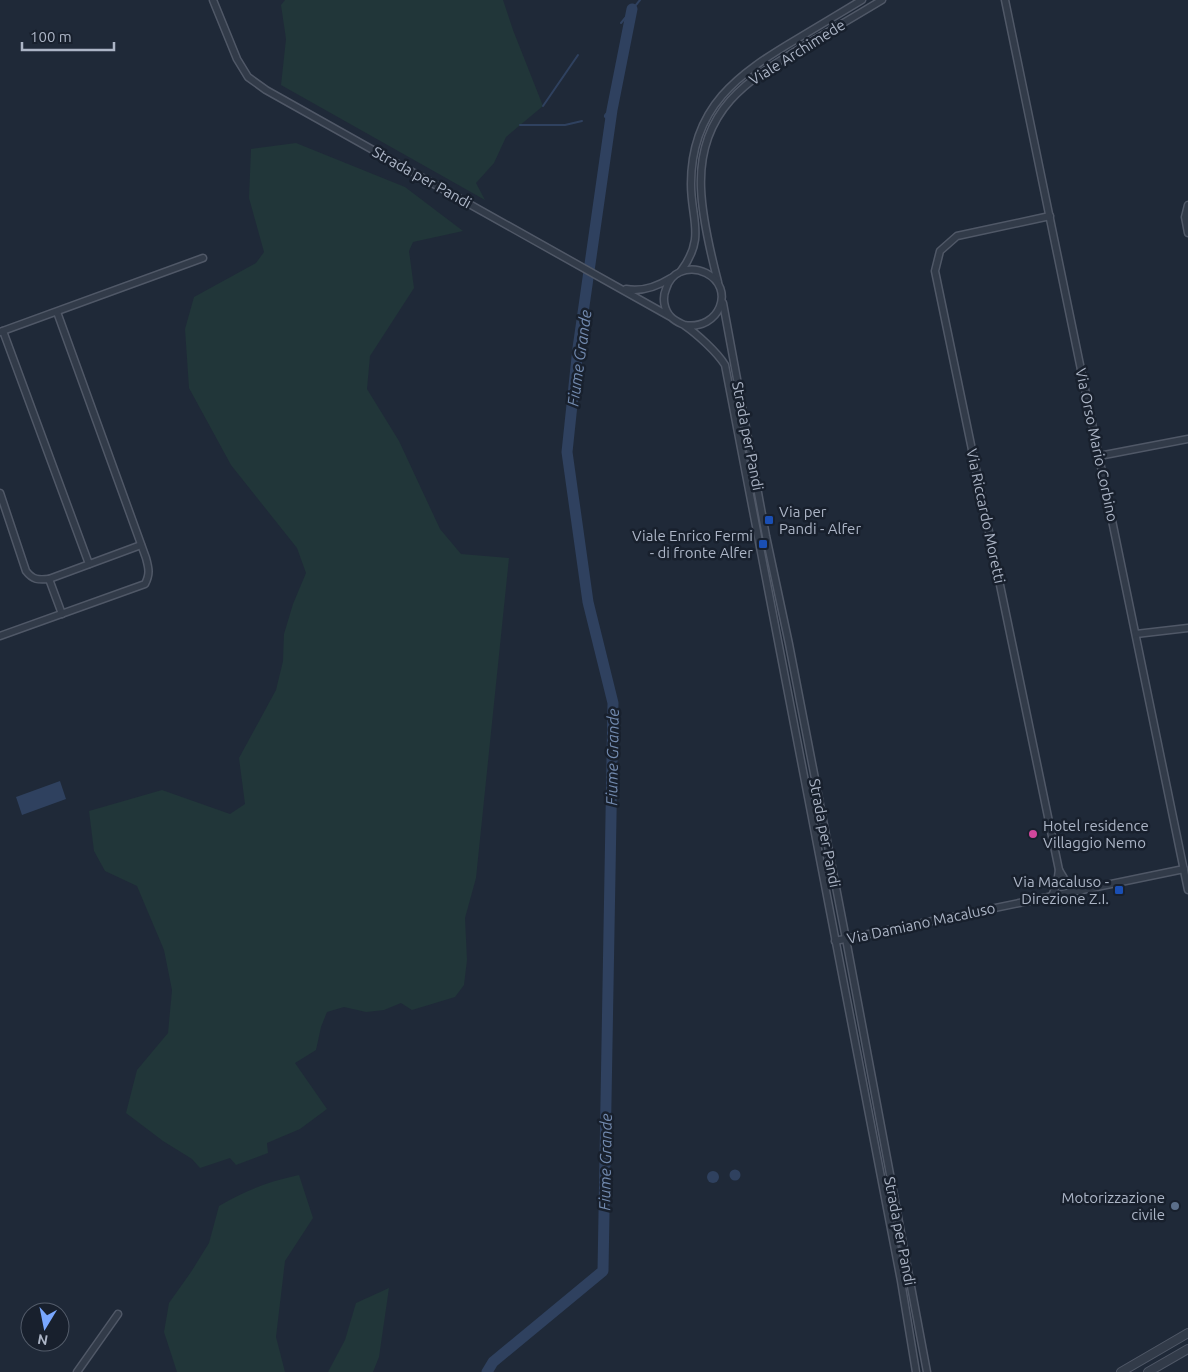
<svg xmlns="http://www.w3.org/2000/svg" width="1188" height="1372" font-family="Ubuntu,sans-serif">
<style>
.green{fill:#213639}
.water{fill:#2f415f}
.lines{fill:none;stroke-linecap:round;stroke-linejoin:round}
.stream{stroke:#2f415f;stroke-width:2}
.canal{stroke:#2f415f;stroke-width:6}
.river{stroke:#2f415f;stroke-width:11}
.minor-casing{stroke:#505867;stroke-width:9}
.tertiary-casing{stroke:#505867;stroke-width:10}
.minor{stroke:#323b49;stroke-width:6}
.tertiary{stroke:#323b49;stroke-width:8}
.transit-dot{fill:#1a4fb4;stroke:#18202d;stroke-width:2}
.hotel-dot{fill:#d1479c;stroke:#18202d;stroke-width:2}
.service-dot{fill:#5c6f8a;stroke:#18202d;stroke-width:2}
.labels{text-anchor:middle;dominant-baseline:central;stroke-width:5;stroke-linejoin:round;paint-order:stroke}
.street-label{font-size:15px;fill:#acb5c6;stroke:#18202d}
.poi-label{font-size:15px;fill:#acb5c6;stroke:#18202d;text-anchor:end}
.water-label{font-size:16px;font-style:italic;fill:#738bb0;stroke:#18202d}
</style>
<rect width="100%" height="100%" fill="#1f2938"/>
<g class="green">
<polygon points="285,0 503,0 513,30 543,106 506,137 494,163 476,183 485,200 281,85 286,39 281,5"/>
<polygon points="296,143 405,187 463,231 413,242 409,251 414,288 370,356 367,389 399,441 440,529 461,554 509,558 476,878 465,918 467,960 464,985 455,997 412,1010 401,1003 384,1010 366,1012 344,1007 327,1012 321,1027 316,1050 295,1063 327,1109 300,1129 267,1143 268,1153 236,1165 230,1158 200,1168 192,1159 163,1141 126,1113 137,1070 168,1033 172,990 164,950 137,886 105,871 94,851 89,811 162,790 230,814 245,804 239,758 276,690 283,661 284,634 293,604 306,573 297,548 231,465 189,388 185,329 194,297 256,263 264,252 249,198 251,149"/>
<path d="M299 1175 313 1218 285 1261 276 1337 285 1372H177L164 1332 169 1303 191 1272 209 1243 219 1206C247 1190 267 1182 299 1175Z"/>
<polygon points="389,1288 379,1357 373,1372 328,1372 345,1340 356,1303"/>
</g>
<g class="water">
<polygon points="60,781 66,799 22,815 16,797"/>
<circle cx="735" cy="1175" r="5.5"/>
<circle cx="713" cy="1177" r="6"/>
</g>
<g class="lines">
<g class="stream">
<polyline points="621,23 640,0"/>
<polyline points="543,106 578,55"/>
<polyline points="520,125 565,125 582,121"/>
</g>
<polyline class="canal" points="607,116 612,110"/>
<polyline class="river" points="487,1372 493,1362 603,1271 613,703 588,602 567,452 578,348 612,110 632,9"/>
<defs>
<g id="minor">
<polyline points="213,0 237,59 248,77 266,90 669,316"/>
<polyline points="1005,0 1188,890"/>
<polyline points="1188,205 1185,217 1188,233"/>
<polyline points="1050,216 957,236 940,251 935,271 1059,870 1057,883 1052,896"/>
<path d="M681 271C706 237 691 220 691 184 691 107 738 74 797 39 819 26 840 13 862 0"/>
<path d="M718 282C711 255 702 216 701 188 698 110 747 80 807 44 832 30 857 15 882 0"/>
<path d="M626 289C641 292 658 286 671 278"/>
<polyline points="723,303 766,536 789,644 846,939 927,1372"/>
<path d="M684 325C720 331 736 288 706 273 698 269 689 268 680 272 673 275 668 282 666 289 662 298 664 310 671 317 675 321 680 323 684 325 697 334 717 352 725 365L901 1281 916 1372"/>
<polyline points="3,331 89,564"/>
<polyline points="0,332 203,258"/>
<polyline points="1099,456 1188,439"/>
<path d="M0 493 26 571C33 580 38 580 49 579L62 614"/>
<polyline points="49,579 141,545"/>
<polyline points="1136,634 1188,628"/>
<path d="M0 636 145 584C150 574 149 569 146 558L57 312"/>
<polyline points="1059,870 1065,880 1079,891"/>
<polyline points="835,941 1184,869"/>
<polyline points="77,1372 118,1314"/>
</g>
<g id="tertiary">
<polyline points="1121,1372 1188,1333"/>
<polyline points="1148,1372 1188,1349"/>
</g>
</defs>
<use href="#minor" class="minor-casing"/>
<use href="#tertiary" class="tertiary-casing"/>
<use href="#minor" class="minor"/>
<use href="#tertiary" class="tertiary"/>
</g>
<g class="transit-dot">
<rect x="764" y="515" width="10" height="10" rx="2.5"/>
<rect x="758" y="539" width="10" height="10" rx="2.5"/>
<rect x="1114" y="885" width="10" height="10" rx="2.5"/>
</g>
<circle class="hotel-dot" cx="1033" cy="834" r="5"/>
<circle class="service-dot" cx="1175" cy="1206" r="5"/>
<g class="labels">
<g class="street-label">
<text transform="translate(797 52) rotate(-32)">Viale Archimede</text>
<text transform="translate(422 177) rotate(29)">Strada per Pandi</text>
<text transform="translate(748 436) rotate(79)">Strada per Pandi</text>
<text transform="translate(1097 445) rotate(78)">Via Orso Mario Corbino</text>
<text transform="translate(986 516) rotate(78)">Via Riccardo Moretti</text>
<text transform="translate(825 833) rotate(79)">Strada per Pandi</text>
<text transform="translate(921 923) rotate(-12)">Via Damiano Macaluso</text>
<text transform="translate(900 1231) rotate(79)">Strada per Pandi</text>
</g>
<g class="poi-label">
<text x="779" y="511" text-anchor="start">Via per<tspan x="779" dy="17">Pandi - Alfer</tspan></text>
<text x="753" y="535">Viale Enrico Fermi<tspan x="753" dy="17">- di fronte Alfer</tspan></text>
<text x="1043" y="825" text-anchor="start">Hotel residence<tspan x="1043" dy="17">Villaggio Nemo</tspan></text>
<text x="1109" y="881">Via Macaluso -<tspan x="1109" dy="17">Direzione Z.I.</tspan></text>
<text x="1165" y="1197">Motorizzazione<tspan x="1165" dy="17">civile</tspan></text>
</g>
<g class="water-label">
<text transform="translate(579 358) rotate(-82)">Fiume Grande</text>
<text transform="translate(612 757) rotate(-89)">Fiume Grande</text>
<text transform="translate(605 1162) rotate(-89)">Fiume Grande</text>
</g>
</g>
<g transform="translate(45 1327) rotate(190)"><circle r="24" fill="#18202d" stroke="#535c6a"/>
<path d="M0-4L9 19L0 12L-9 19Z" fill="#79a7fe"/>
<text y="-8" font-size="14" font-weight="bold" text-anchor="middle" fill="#acb5c6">N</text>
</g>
<path d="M22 42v8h92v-8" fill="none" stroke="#acb5c6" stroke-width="2.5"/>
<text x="30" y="42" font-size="15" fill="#acb5c6" stroke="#18202d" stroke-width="4" paint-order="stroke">100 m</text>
</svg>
